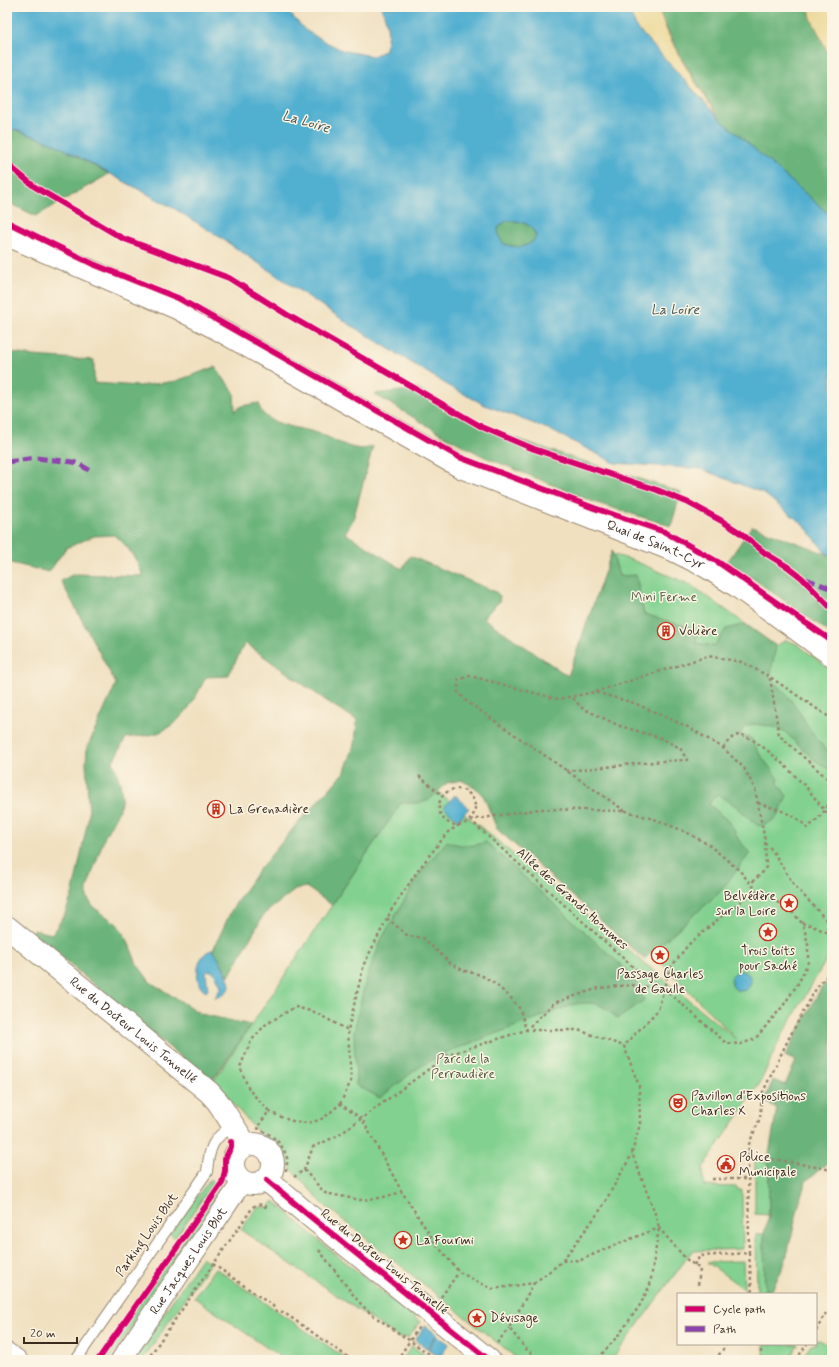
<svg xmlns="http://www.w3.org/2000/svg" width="839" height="1367" font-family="Mynerve,sans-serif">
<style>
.green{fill:#83d190;stroke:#5f7e57}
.forest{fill:#6ab37a;stroke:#526e4c}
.sand{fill:#eeda9e;stroke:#94825e}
.water{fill:#51afd0;stroke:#466c77;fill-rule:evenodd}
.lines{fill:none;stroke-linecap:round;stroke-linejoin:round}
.lane-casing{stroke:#96856f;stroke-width:12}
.street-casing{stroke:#96856f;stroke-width:22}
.secondary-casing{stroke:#96856f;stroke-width:24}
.primary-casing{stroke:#96856f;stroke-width:24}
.path{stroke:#96856f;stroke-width:2.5;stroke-dasharray:3 3;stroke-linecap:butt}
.lane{stroke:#fff;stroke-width:10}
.street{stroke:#fff;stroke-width:20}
.secondary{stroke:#fff;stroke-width:22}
.primary{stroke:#fff;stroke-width:22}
.quiet{stroke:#8e44ad;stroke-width:5;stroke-dasharray:10 5;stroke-linecap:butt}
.cycleway-casing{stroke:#fcf5e5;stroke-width:8}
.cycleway{stroke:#d6006c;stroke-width:6}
.labels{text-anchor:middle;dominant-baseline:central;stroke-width:3;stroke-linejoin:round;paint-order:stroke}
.street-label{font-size:13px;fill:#3b2a1e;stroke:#fcf5e5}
.park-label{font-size:13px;fill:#515c40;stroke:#fcf5e5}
.poi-label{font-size:13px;fill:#3b2a1e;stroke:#fcf5e5;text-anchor:start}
.water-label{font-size:14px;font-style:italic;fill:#43595c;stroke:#fcf5e5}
</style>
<rect width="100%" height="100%" fill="#fcf5e5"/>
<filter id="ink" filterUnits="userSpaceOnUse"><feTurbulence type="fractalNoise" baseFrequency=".025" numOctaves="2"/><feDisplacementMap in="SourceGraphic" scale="8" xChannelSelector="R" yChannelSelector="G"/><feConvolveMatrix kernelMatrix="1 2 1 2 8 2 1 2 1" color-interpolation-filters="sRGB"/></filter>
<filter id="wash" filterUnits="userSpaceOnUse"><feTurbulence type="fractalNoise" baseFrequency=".012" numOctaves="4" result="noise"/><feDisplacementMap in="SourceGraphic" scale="16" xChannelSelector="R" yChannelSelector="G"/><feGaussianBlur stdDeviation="0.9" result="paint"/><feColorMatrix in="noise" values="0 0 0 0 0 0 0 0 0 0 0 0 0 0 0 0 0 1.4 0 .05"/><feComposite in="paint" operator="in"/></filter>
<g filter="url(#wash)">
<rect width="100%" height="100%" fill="#f0e0c0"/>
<g class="green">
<polygon points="611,554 632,560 691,585 776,646 786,640 797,644 832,671 832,950 779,1041 760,1083 703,1168 704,1186 737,1187 738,1190 742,1190 743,1249 692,1251 612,1360 519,1360 323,1204 213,1082 419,776 737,1040 409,705 568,687"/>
<polygon points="755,1161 769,1162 769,1215 755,1214"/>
<polygon points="210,1179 214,1182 175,1238 170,1234"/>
<polygon points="221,1187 226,1192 109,1360 100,1360"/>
<polygon points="274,1201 323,1244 420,1322 409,1337 399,1338 241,1230 257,1207 269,1207"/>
<polygon points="756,1234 764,1234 765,1294 757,1294"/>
<polygon points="202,1257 210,1263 142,1360 132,1360"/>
<polygon points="743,1261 744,1289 707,1262"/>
<polygon points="215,1268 348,1360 285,1360 202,1303 194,1297"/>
<polygon points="819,1340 832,1346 832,1360 801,1360 811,1345 816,1344 816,1341"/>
<polygon points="764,1344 798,1344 789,1360 767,1360 764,1357"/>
<polygon points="412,1346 432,1360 402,1360"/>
</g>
<g class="forest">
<polygon points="658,7 809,7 811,18 832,61 832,217 719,118 683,61 662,19"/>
<polygon points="7,127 53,143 109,174 36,216 7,202"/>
<path d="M506 221C519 221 533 223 536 237 528 249 516 248 504 244L499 237 498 228Z"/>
<path d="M7 352 33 356 94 360V383L139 386 176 381 215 367 234 392 235 411 241 406 259 403C259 425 303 428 318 433 335 439 356 455 373 446L353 520 345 533 402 569 410 556 496 592 500 596 499 602 483 618 568 676 612 551 619 576 636 575 644 614 698 630 696 643 714 646 726 629 745 624 776 646 770 678C778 686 786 694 793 703 806 720 814 741 832 754V771L813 759 784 731 771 726 753 724 745 726 740 735 751 738 759 753 779 780 777 782 787 796C778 813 779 822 758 826L736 806 717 794 709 804 732 825 738 839 750 853 720 892 644 959 497 829 484 797 475 787 461 780 447 783 429 800 421 803H401L332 905 306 887 295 890 264 914 229 976 213 950 232 909 258 871 297 824 344 773 355 744 357 720 331 704 245 643 228 676 206 677C194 700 185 720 160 732 151 736 137 736 126 738L113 761 120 783 122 797 120 808 105 836 87 888V897L93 907 117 924 127 939 137 964 150 982 201 1014 251 1025 211 1082 32 933 34 930 52 934 65 914 73 892 89 815 86 763 87 748 116 684 61 581 74 574 143 576C137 560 128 545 114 535L94 536 66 548 49 572 7 562Z"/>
<polygon points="417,389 494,431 555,452 681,492 671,526 594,502 483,456 445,436 374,394"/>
<polygon points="752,526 832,556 832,634 728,561"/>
<path d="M447 841C463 847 470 847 486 842L634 977 644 1000 618 1019C600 1004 599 1001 575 1004L447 1052 418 1068 380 1098 356 1085 354 1032 365 983 382 938 421 872Z"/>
<polygon points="832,977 832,1159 806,1181 801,1196 785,1263 770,1294 765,1294 764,1234 769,1215 769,1154 777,1108 764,1101 773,1080 785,1085 796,1061 785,1056 821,988"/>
</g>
<g class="sand">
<path d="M628 7H658C670 47 696 83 719 118L636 27Z"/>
<polygon points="809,7 832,8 832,61 811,18"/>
</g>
<g class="water">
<path d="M7 7H284L305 30 322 40 344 51 373 56 384 51C390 36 388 22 381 7H628L636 27 719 118 832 217V556L825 552 804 525 763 493 701 469 615 463 548 429 485 405 449 386 349 324 218 236 175 209 53 143 7 127ZM506 221C519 220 533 223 536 237 528 249 516 248 504 244L499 237 498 228Z"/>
<polygon points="455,795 469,808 458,820 444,807"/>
<path d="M213 950C219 959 231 978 230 988L222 995 215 998 221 986 216 976 212 971H208L206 973 208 990 206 992C192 986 196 951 213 950Z"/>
<circle cx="741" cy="981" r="10"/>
<polygon points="425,1326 437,1334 427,1348 415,1340"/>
<polygon points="437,1335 449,1344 440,1357 428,1349"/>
</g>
</g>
<g filter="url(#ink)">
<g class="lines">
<defs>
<path id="lane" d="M76 1360 207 1172C209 1148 212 1139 233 1125"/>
<g id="street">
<polyline points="7,1353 17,1360"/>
<path id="s1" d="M121 1360 242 1182"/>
</g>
<g id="secondary">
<path id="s2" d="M7 927 209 1092 218 1102 246 1145"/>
<circle cx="253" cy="1164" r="20"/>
<polyline points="267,1180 306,1213 489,1360"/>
</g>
<g id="primary">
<path id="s3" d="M7 235 177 308 216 328 461 467 673 550 707 567 737 586 832 655"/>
</g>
</defs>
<use href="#lane" class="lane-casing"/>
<use href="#street" class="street-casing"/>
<use href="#secondary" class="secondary-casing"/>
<use href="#primary" class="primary-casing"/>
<g class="path">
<polyline points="7,164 35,187 122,238 229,278 286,314 482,427 534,449 657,490 689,503 722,521 742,534 765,553 788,567 802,578 832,609"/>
<polyline points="770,678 779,735 829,780 832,794"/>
<polyline points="595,692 708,656 742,662 770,677 832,719"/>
<path d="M723 748C727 742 732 736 739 735 753 734 790 770 800 781 812 792 820 807 832 818"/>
<polyline points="566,771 663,761 687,760 680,748 661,738 620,726 582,708 572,697"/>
<polyline points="419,776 443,796"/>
<circle cx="457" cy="807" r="18"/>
<path d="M758 803C775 809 796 813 807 828 822 816 825 812 832 795"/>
<polyline points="625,811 466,701 458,692 458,680 470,676 558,699 595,692 634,703 688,727 723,748 744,768 755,789 765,841 766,867 762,873 751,883"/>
<polyline points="470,820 540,809 626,811 657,820 686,832 709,845 739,870 756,890 722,916 688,945 669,970 658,1010 624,1046 639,1086 640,1124 632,1153 656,1216 659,1228 650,1285 640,1305 621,1332 602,1354 593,1360"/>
<polyline points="470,820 642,975 665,989 726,1043 741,1044 755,1039 783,1006 799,982 808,962 808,944 805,932 802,923 793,913 784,906 756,890"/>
<polyline points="765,843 772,850 794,885 832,926"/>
<polyline points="387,918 408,936 423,938 451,964 465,971 481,975 495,984 510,997 520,1009 526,1030 578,1030 624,1046"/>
<polyline points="802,923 810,925 831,934 832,931"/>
<polyline points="340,1104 351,1081 348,1030 364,964 392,909 419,869 448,832 459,825"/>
<path d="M269 1111C286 1120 304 1128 323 1118 329 1114 335 1108 340 1104L362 1119 402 1192 436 1244 459 1272 492 1289 534 1283 509 1328 526 1349 540 1360"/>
<polyline points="748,1157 779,1160 832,1170"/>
<polyline points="304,1170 325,1193 360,1200 380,1198 402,1192"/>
<path d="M286 1171C286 1167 288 1162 287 1158 283 1143 271 1134 257 1128L269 1111 249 1090 240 1067 251 1041 265 1025 295 1007 314 1012 348 1030"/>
<polyline points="225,1173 225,1159 228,1153"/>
<polyline points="294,1177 304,1170 313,1147 339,1135 448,1055 526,1030 554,1003 599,988 631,985 665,989"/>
<polyline points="712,1179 748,1179"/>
<polyline points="319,1250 358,1301 371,1314 438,1360"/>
<polyline points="749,1253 752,1294"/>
<polyline points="563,1260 601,1209 632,1154"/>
<polyline points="213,1264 273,1306 276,1311 283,1312 352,1360"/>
<polyline points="694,1265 700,1256 749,1253 748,1157 749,1144 760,1118 762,1094 789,1038 817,987 832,970"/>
<polyline points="534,1283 563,1261 581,1260 612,1246 659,1228 686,1259 700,1269 698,1285"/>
<polyline points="441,1297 459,1272"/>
<polyline points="816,1331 826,1313"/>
<polyline points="497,1343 509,1328"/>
<polyline points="761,1344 761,1357"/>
<polyline points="98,1360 103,1354"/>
<path d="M147 1360 253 1207C259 1203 262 1204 267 1208"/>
<polyline points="397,1360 419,1327"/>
<polyline points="715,1360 727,1344"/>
<polyline points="796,1360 807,1344"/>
</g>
<use href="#lane" class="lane"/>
<use href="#street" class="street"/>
<use href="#secondary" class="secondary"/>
<use href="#primary" class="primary"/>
<g class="quiet">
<polyline points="7,462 36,458 73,462 79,464 89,470"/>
<polyline points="806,579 832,589"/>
</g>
<defs>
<g id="cycleway">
<polyline points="7,164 35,187 122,238 229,278 286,314 482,427 534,449 657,490 689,503 722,521 742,534 765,553 788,567 802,578 832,609"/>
<polyline points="7,222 93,264 178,298 459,457 594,508 665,532 718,562 832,641"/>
<polyline points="267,1180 306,1213 489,1360"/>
<polyline points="98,1360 222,1183 225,1171 225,1159 231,1147 231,1142"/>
</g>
</defs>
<use href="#cycleway" class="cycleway-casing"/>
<use href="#cycleway" class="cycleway"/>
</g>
</g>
<defs>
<symbol id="building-ring" viewBox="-11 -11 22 22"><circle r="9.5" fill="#fcf5e5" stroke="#c8321e" stroke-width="1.5"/><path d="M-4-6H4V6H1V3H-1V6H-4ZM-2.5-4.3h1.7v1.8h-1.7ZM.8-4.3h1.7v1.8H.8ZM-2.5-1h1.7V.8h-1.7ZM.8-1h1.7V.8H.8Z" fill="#c8321e"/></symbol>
<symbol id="sight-ring" viewBox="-11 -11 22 22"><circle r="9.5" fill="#fcf5e5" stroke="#c8321e" stroke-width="1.5"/><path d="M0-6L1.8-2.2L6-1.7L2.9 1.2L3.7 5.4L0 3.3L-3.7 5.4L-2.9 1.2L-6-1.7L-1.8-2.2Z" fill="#c8321e"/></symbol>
<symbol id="theatre-ring" viewBox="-11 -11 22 22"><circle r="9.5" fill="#fcf5e5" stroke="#c8321e" stroke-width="1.5"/><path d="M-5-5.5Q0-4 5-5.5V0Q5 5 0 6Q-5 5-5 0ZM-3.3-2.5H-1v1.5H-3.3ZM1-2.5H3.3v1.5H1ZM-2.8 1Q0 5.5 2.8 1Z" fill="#c8321e"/></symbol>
<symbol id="civic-ring" viewBox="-11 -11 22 22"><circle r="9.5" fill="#fcf5e5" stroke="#c8321e" stroke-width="1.5"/><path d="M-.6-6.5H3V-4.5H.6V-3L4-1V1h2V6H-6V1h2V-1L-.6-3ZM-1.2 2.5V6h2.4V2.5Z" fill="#c8321e"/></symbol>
</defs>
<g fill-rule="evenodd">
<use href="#building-ring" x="656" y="621" width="20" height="20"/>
<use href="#building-ring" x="206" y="799" width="20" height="20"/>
<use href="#sight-ring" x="779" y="893" width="20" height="20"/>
<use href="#sight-ring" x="758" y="922" width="20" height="20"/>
<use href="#sight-ring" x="650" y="945" width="20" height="20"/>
<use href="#theatre-ring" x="668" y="1093" width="20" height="20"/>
<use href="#civic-ring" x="716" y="1154" width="20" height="20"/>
<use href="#sight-ring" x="393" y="1230" width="20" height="20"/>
<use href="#sight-ring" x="467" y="1308" width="20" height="20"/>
</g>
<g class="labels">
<g class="street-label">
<text stroke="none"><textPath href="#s3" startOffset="720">Quai de Saint-Cyr</textPath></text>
<text transform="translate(572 899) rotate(42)">Allée des Grands Hommes</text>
<text stroke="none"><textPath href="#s2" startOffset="163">Rue du Docteur Louis Tonnellé</textPath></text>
<text transform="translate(147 1235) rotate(-55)">Parking Louis Blot</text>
<text stroke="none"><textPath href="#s1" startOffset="120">Rue Jacques Louis Blot</textPath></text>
<text transform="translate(384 1262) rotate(39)">Rue du Docteur Louis Tonnellé</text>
</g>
<g class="park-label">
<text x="664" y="597">Mini Ferme</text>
<text x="463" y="1059">Parc de la<tspan x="463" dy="15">Perraudière</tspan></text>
</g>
<g class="poi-label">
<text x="679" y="631">Volière</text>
<text x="229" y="809">La Grenadière</text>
<text x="776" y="896" text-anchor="end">Belvédère<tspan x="776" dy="15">sur la Loire</tspan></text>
<text x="768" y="951" text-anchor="middle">Trois toits<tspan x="768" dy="15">pour Saché</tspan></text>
<text x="660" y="974" text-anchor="middle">Passage Charles<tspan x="660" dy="15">de Gaulle</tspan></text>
<text x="691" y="1096">Pavillon d'Expositions<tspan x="691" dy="15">Charles X</tspan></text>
<text x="739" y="1157">Police<tspan x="739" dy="15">Municipale</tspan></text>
<text x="416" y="1240">La Fourmi</text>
<text x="490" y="1318">Dévisage</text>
</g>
<g class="water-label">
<text transform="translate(306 122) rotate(16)">La Loire</text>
<text x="675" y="310">La Loire</text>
</g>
</g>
<rect width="839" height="1367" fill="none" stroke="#fcf5e5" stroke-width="24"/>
<rect x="677" y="1293" width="140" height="52" fill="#fcf5e5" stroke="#afa495"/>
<rect x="685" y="1306" width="20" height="6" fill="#d6006c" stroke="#afa495"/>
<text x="713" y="1313" font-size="12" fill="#3b2a1e">Cycle path</text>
<rect x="685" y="1326" width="20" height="6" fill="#8e44ad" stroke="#afa495"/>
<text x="713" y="1333" font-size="12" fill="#3b2a1e">Path</text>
<path d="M24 1337v6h53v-6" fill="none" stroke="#3b2a1e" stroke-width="2"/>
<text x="30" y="1337" font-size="12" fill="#3b2a1e" stroke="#fcf5e5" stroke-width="3" paint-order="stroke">20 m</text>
</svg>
